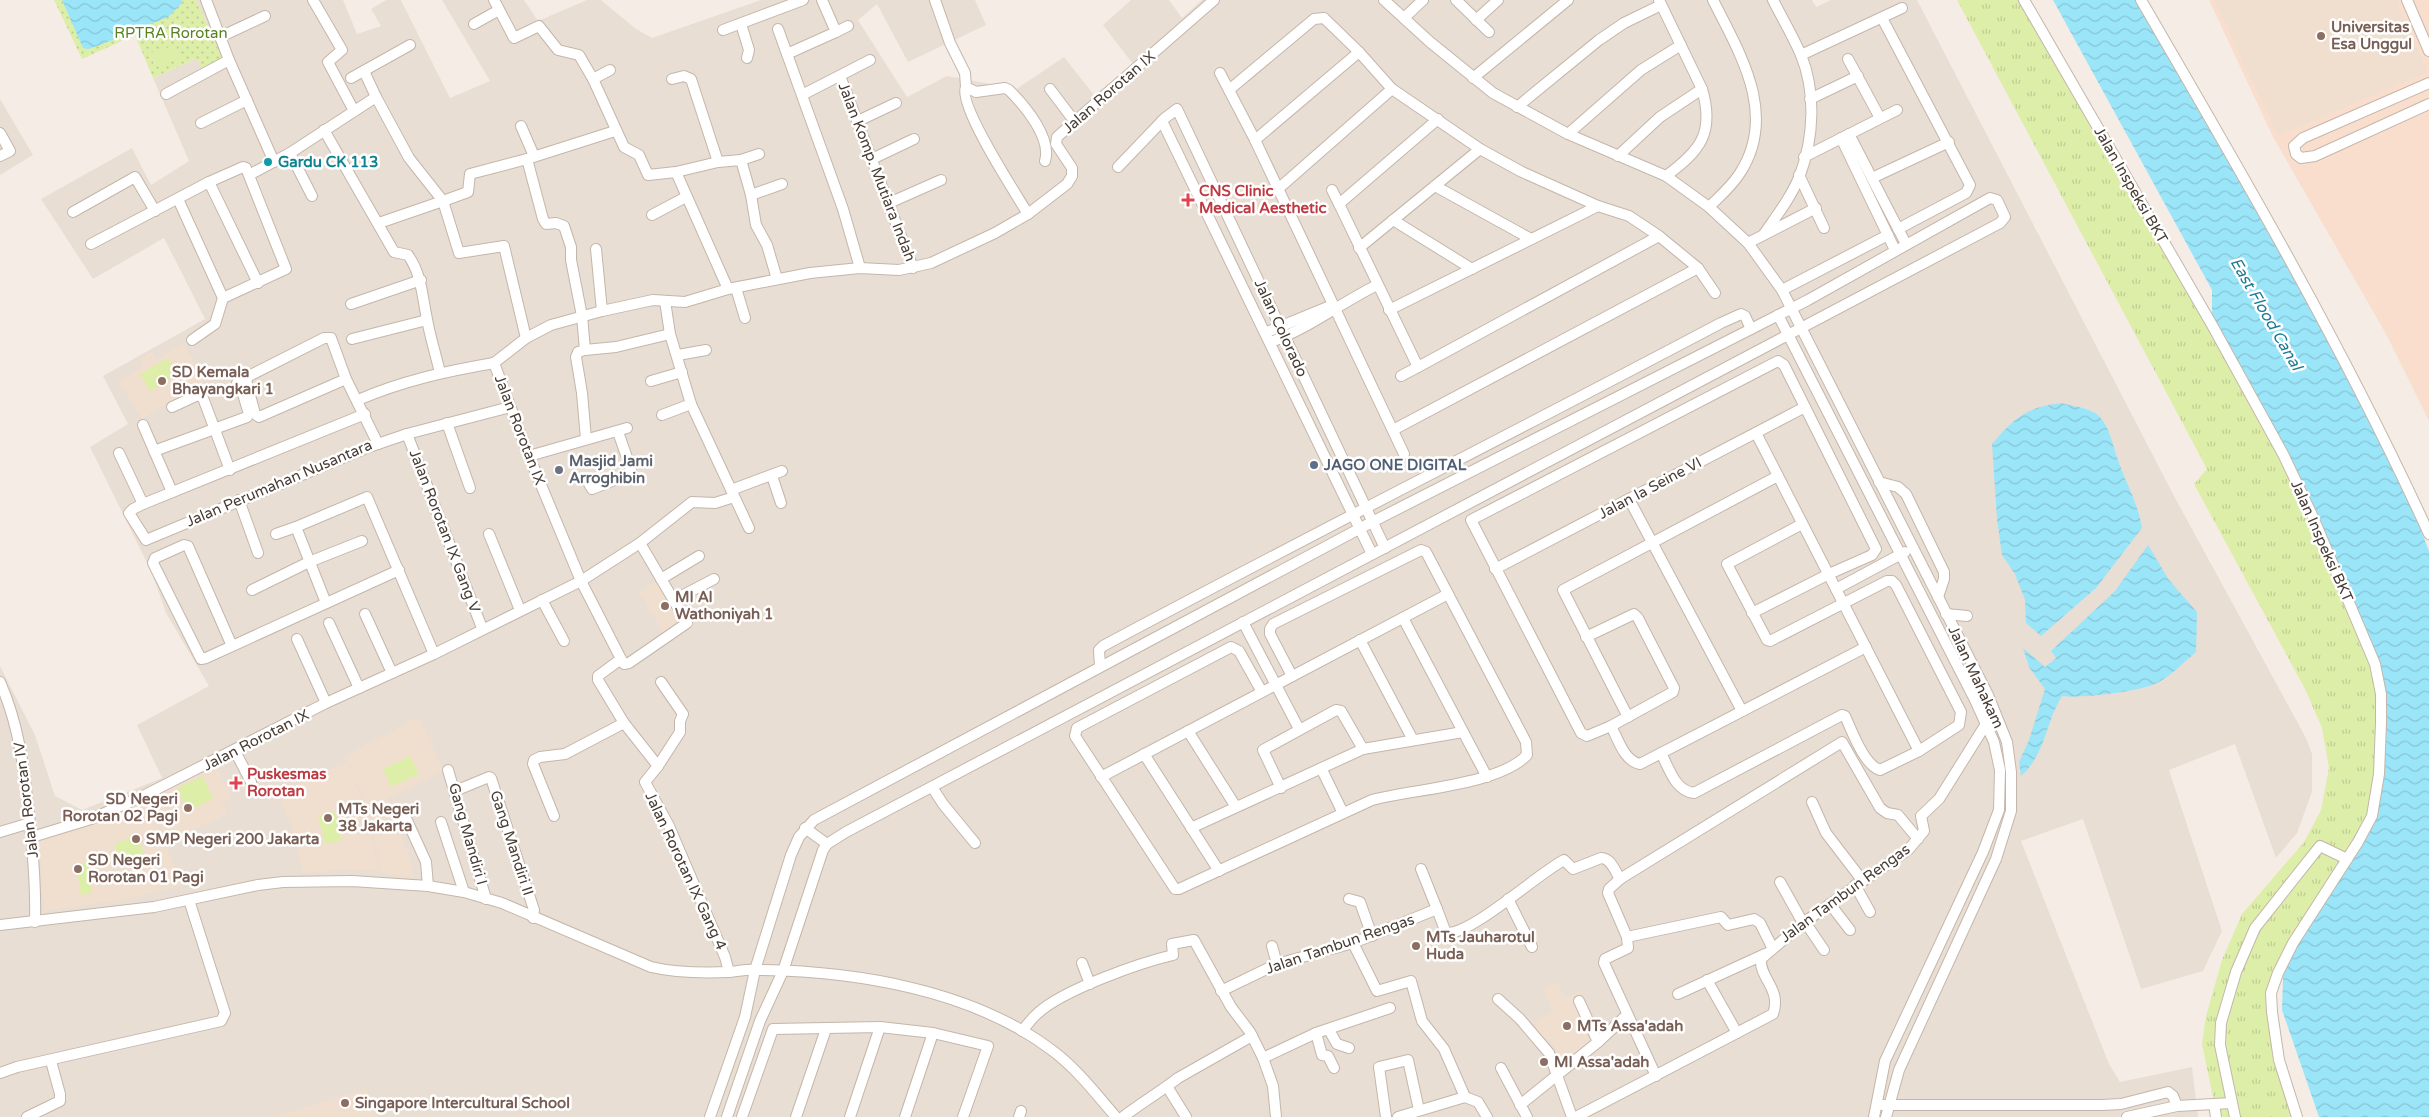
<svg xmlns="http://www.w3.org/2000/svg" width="2429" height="1117" font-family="'Varela Round',sans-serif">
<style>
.residential{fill:#e9ded3}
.commercial{fill:#f9dece}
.education{fill:#f0dfce}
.grass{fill:url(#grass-tufts)}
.park{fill:url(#park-dots)}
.pitch{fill:#ddeea9}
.water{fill:url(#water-waves)}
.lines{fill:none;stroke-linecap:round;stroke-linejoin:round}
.minor-casing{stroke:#c4b6aa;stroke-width:12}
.minor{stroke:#fff;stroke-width:10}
.education-dot{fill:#8d6e63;stroke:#fff;stroke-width:2}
.culture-dot{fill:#0f9aa8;stroke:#fff;stroke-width:2}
.health-dot{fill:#e0444e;stroke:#fff;stroke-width:2}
.service-dot{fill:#5c6f8a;stroke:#fff;stroke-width:2}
.worship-dot{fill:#6b7280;stroke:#fff;stroke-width:2}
.labels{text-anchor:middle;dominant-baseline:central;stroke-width:5;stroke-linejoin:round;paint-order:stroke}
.education-label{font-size:15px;font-weight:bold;fill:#785e54;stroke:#fff;text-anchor:start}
.park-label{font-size:15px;fill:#588120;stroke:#fff}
.street-label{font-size:15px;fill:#483c34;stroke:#fff}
.culture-label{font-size:15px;font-weight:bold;fill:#0d838f;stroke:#fff;text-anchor:start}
.health-label{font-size:15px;font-weight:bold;fill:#be3a42;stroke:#fff;text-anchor:start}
.worship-label{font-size:15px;font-weight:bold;fill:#5b616d;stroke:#fff;text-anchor:start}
.service-label{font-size:15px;font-weight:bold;fill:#4e5e75;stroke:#fff;text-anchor:start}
.water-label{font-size:16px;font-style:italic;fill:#1c7a95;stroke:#fff}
</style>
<defs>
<pattern id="grass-tufts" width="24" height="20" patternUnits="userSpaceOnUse" patternTransform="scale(1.25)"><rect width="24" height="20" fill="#ddeea9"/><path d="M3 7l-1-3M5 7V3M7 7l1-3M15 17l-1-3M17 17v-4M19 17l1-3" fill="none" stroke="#bfcd92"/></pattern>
<pattern id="park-dots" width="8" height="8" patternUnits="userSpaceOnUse" patternTransform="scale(1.25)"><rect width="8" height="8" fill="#ddeea9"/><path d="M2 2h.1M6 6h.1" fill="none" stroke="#bfcd92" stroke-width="1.8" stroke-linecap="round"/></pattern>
<pattern id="water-waves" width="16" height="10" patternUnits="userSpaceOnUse" patternTransform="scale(1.25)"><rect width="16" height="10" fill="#9be5f9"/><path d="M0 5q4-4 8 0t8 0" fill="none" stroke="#87c5d6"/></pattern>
</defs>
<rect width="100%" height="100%" fill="#f5ede5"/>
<g class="residential">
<polygon points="196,0 343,0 357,34 381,26 371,9 386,0 401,0 450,98 490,81 442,0 524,0 538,21 587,0 601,0 636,29 652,38 761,0 975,0 986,25 908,62 877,4 858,20 907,97 947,76 990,84 1012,92 1064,57 1094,95 1133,64 1103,25 1131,0 1169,0 1182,18 1202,0 1812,0 1816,7 1831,0 1917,0 2174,496 2306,738 2312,754 2312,792 2297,833 2276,858 2235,744 2169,770 2222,931 2203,971 2141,989 2083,819 2021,841 2109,1064 2120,1082 2192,1067 2198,1117 0,1117 0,666 35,735 55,796 82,810 162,778 137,725 209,686 166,613 152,573 90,447 128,424 103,376 205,319 164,238 93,279 41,199 132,148 151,185 189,161 153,78 197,58 225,63"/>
<polygon points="0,99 33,155 0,175"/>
</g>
<polygon class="commercial" points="2209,0 2429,0 2429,421 2386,334 2273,137"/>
<g class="education">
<polygon points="2214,0 2396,0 2428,72 2278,136"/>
<polygon points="183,344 205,381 142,419 119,382 144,367 139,359 151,352 156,360"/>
<polygon points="665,576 692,620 665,636 639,592"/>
<polygon points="419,717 443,771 387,799 410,858 413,878 381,872 367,808 345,756"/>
<polygon points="347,762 366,810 379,871 348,869 303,873 291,825 277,794"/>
<polygon points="216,765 232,798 222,803 227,814 168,842 146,798"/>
<polygon points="145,799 183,885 122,900 108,840 121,900 44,911 39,838"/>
<polygon points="1558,983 1565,998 1581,991 1599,1030 1589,1046 1561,1062 1551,1040 1541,1037 1534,1022 1554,1012 1543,989"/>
<polygon points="366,1089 374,1117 274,1117"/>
</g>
<polygon class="grass" points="1957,0 2024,0 2251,395 2367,642 2381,694 2375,803 2282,965 2272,1012 2297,1117 2217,1117 2202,1044 2206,1016 2222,960 2242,914 2304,842 2321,810 2329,768 2322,728 2305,689 2194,484 2207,469"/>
<polygon class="park" points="54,0 196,0 225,63 204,75 197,58 153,78 135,35 82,59"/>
<g class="pitch">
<polygon points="176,45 180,58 155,67 150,53"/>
<polygon points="168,358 177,374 150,391 140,374"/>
<polygon points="410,756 419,774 391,787 383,769"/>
<polygon points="203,776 213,799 188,811 177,788"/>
<polygon points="335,811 342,840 325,844 318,816"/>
<polygon points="136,835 144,853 123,863 114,845"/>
<polygon points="87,862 92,893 81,895 76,864"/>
</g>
<g class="water">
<polygon points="62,0 182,0 181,4 168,17 146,26 143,39 135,33 131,33 89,49 83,48"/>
<polygon points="2053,0 2138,0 2194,96 2388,446 2429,551 2429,1117 2319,1117 2282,1010 2283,977 2291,949 2368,826 2379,774 2375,664 2291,471 2212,325 2212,290"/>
<path d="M2061 403C2072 406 2092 408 2100 417 2110 428 2113 447 2118 460 2126 484 2138 503 2142 528L2096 588 2041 636 2026 623 2025 600 2015 574 2002 555 1997 519 1992 444C2015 417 2025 408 2061 403Z"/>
<path d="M2148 545 2169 580 2197 612 2196 652C2184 662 2171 676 2157 683 2143 691 2078 699 2062 696 2045 723 2046 754 2021 776L2019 762 2029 740 2045 689 2029 667 2023 648 2045 667 2056 658 2051 651 2115 591Z"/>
</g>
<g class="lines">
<defs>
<g id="minor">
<polyline points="206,0 229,60 274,162"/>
<polyline points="313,0 342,50 328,62 354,111"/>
<polyline points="494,0 514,38 539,26 558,50 579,55 593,79 624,147 639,155 648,175 676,172 728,289"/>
<polyline points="822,0 836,32 787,54 843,209 860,268"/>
<path d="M935 0 950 43 965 73 966 87 976 92 1005 88 1009 90C1025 106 1052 138 1045 161"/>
<polyline points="1384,0 1430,42 1493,93 1568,134 1666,176 1709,207 1748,243 1782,290 1888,235"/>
<polyline points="1456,0 1489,32"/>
<path d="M1659 0 1702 89C1715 133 1700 151 1666 176"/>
<polyline points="2024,0 2212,325 2283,454 2312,515 2375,664 2381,694 2381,723 2379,774 2372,816 2358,842 2293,943 2278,973 2271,993 2272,1012 2279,1060 2297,1117"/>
<path d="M2141 0C2243 175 2345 350 2429 534"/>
<polyline points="2407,0 2429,51"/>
<polyline points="1404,18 1423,0"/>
<polyline points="1882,18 1970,185 1966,193 1898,229"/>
<polyline points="1476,20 1498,0"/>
<polyline points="474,24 499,10"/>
<polyline points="741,24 749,50 747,58"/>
<polyline points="778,29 787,54"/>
<polyline points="723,30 803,0"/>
<polyline points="836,32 848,26"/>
<polyline points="220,37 265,16"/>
<polyline points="1801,55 1902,8"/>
<polyline points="1848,59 1880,118"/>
<polyline points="364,71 376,97"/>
<polyline points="1220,73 1255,140 1404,454"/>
<polyline points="840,76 913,268"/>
<polyline points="351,78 410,45"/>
<polyline points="1473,78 1568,0"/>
<polyline points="593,79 610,70"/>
<polyline points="672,79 684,76 691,79 718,162"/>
<polyline points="2429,83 2303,138 2294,146 2296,154 2301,158 2315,156 2429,104"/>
<path d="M966 87C957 104 1016 194 1028 214"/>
<polyline points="1050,89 1075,122"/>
<polyline points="1229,90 1314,19 1324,18 1359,52 1392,89 1480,149 1522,172 1598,206 1629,216 1659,236 1698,268 1715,293"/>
<polyline points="166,94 229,60"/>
<polyline points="802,95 870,60"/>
<polyline points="1810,99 1858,76"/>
<polyline points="1517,107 1599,40 1624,23 1661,5"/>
<polyline points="1438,119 1339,204 1418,367 1659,236"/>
<polyline points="858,121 896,103"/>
<polyline points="1162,121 1372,554"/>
<polyline points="201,123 247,100"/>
<polyline points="521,126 534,156"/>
<path d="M324 130 394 252 408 255C422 275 422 296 427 319 430 337 436 355 440 373"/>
<polyline points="0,133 10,151 0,156"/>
<polyline points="1568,134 1641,70 1681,45"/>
<polyline points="1849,134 1906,244"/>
<polyline points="1841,138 1895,250"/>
<polyline points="1255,140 1359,52"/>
<polyline points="290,153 312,196"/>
<polyline points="1618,156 1660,117 1702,89"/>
<polyline points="1804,157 1897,110"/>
<polyline points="527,159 543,219 546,224 556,223 564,226 571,247 571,260 582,316 585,350 578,352 576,357 582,393 586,439"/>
<polyline points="872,159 914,139"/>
<polyline points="741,160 759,154"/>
<polyline points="1118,167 1165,118 1177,109 1385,548"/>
<polyline points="676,172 718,162 741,160 751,195 756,225 767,245 777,279"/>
<polyline points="249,175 290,153 376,97 409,158 443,201 468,192 470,174 527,159 615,131"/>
<polyline points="1799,175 1824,228"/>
<polyline points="1872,178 1949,142"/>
<polyline points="209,182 258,283"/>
<polyline points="1435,186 1531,239"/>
<polyline points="1278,189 1392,89"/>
<polyline points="1332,190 1339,204"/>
<polyline points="751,195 782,184"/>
<polyline points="178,199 223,298"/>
<polyline points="889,203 941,180"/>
<path d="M1709 207C1720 196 1732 186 1740 173 1778 114 1740 54 1713 0"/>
<polyline points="73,212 135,177 155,211"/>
<polyline points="652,215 686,197"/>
<polyline points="1393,220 1472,269"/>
<polyline points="379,223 443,201 459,253 504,246 526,338"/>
<path d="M1764 234C1777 215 1792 196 1800 175 1814 137 1816 92 1801 55 1793 36 1782 18 1773 0"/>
<polyline points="1748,243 1816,208"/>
<polyline points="91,244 209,182 243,167 246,168 286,269 223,298 215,324 192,340"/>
<polyline points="1359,248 1480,149"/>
<polyline points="596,249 602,311"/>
<polyline points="736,288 745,318"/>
<polyline points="1782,290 1988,695 2007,742 2011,772 2011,811 1996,859 1899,1070 1886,1117"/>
<polyline points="665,301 670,334 691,404 749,528"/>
<polyline points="351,304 421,280"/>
<polyline points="1389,310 1598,206"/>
<polyline points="1778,315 1975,700 1994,742 2000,770 1999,810 1983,852 1885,1061 1874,1117"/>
<polyline points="1267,332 1330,306"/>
<polyline points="352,339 427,320"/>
<path d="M1271 342C1309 328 1341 303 1377 285"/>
<polyline points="585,350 616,347 670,334"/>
<polyline points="678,355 706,350"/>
<polyline points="1401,376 1418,367"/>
<polyline points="346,379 259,417 255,414 246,380 249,376 324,338 331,338 346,379 378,444"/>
<polyline points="651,381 682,372"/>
<path d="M358 400C402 381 447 371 494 363"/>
<polyline points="172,407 198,395 203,398 230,470"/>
<polyline points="365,414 143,504 133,509 129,513 146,540 369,447 407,434 510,407"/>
<polyline points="662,415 691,404"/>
<polyline points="447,423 470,488"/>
<polyline points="143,425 172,492"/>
<polyline points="1393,430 1698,268"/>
<polyline points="1756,433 1919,751"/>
<polyline points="407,434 482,628"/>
<polyline points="154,451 247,417 249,414 240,384 237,383"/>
<polyline points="119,453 143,504"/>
<polyline points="529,456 627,428"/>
<polyline points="772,476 781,503"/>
<polyline points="1879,482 1898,487 1906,494 1944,572 1944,579 1938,597"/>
<polyline points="589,484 592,489 627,475 631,469 618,432"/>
<polyline points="731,490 782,471"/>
<polyline points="1629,499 1742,711"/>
<polyline points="239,500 258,553"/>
<polyline points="276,534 296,527"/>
<polyline points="489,534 520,610"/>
<polyline points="1495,569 1805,407"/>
<polyline points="661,579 699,556"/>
<polyline points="1836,589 1905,552"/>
<polyline points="252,590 309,562 362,541"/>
<polyline points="542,600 564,641"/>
<polyline points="674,600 714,579"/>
<polyline points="326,603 296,527 367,497 434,654"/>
<polyline points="365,614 392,673"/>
<polyline points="1946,614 1967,616"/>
<polyline points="1403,618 1487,777"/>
<polyline points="1243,622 1299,729"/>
<polyline points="329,623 359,688"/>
<polyline points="1586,637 1634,614 1638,618 1674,688 1673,692 1611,726 1587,736 1581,733 1471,520 1778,361 1784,365 1876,549 1872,555 1829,574 1752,613"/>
<polyline points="297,639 326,703"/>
<polyline points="1360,640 1413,740"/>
<polyline points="232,646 188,546 184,545 155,558 153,563 201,659 206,658 399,570"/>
<polyline points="621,659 624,664 629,663 687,623 640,543"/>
<path d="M1100 666 1099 650 1103 646C1308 536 1515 432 1721 323L1741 314 1745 316 1751 329"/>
<path d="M0 682C19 725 24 768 29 815 33 851 36 886 35 922"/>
<path d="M1262 692 1239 651 1231 647 1077 728 1075 736 1175 889H1179L1372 800C1413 789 1499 785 1527 755L1526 742 1426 552 1421 550 1273 624 1270 629V634L1292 676"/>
<polyline points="1628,717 1563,590 1778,476"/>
<path d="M1611 726C1618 739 1624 761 1640 764L1866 647"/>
<polyline points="1188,731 1236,807"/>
<polyline points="235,751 251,782"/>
<path d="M1661 753C1669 768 1675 791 1694 793L1842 715 1845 716C1852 731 1864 765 1880 770L1919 751 1959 725 1961 712 1896 585 1892 581H1887L1770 641 1767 640 1727 564 1802 524"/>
<polyline points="1144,754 1219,871"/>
<polyline points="658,766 680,732 680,721 683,714 661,682"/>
<polyline points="448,770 486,899"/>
<polyline points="1322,770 1343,813"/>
<polyline points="1101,777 1448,594"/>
<polyline points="932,787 943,804 975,843"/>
<polyline points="1281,788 1263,750 1336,710 1341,711 1363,749"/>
<polyline points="455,791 489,777 491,778 534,910 533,918"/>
<polyline points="1812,802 1826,833 1862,880"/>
<polyline points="405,816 426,862 428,886"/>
<polyline points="554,816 533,764 534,760 540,757 565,754 624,723"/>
<polyline points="441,822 464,892"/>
<polyline points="805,828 827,844"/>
<polyline points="1191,828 1363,749 1463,732"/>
<polyline points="0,832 30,823"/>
<polyline points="32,837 91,819 143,796 326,703 434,654 581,581 529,456 494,363 526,338 551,325 602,311 653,300 685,302 728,289 810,273 860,268 899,270 931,263 995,233 1028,214 1067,184 1072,176 1072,168 1056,144 1057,137 1214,0"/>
<polyline points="1421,869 1437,909"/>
<polyline points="1620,879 1842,742 1880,808 1887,813 1898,815 1918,839"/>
<polyline points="1780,882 1803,923"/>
<polyline points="1855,885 1870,912"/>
<polyline points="1349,899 1360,902 1372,936"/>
<polyline points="1508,899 1532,947"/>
<polyline points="1830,904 1850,930"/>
<polyline points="1805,922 1824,950"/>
<path d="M0 925 154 907 258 885 283 882 352 881 428 886 464 892 502 903 651 967C676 973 705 973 730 972 739 971 748 969 757 970 856 971 973 990 1053 1051 1077 1069 1096 1094 1116 1117"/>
<polyline points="1627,937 1628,948 1605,959 1604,963 1656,1076"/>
<polyline points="1353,943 1377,991 1411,981 1422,1021 1444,1049 1465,1097 1478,1102 1487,1117"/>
<polyline points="1272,946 1277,964"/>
<polyline points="1082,963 1090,984"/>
<polyline points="729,972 725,957 669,826 645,782 658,766 624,723 598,680 598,676 621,659 581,581 640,543 692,502 715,503 734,497"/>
<polyline points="1707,980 1737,1033"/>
<path d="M1221 991 1277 964 1353 943 1437 909 1446 933C1471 935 1536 875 1564 860L1573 869 1601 858C1611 858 1615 871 1620 879L1609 889 1608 893 1627 937 1721 917 1728 925 1754 919 1760 923 1772 947"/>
<polyline points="1678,994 1765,954"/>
<polyline points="1498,999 1520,1019 1549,1053 1572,1117"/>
<polyline points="1329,1030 1337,1044 1349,1048"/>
<path d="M1022 1031C1027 1025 1032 1018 1038 1013 1063 990 1139 963 1173 955L1172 944 1194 940 1231 1007 1250 1032 1263 1058 1273 1086 1276 1117"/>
<polyline points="1316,1033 1322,1055 1328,1056 1334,1068"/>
<polyline points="1598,1042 1627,1015"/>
<polyline points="1263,1058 1316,1033 1390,1008"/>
<polyline points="1501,1068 1527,1117"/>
<polyline points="0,1073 17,1067 221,1021 225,1013 189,900"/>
<polyline points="1168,1088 1186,1117"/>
<polyline points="2214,1104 2216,1117"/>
<polyline points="1520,1105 1598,1042 1579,1001"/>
<polyline points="1882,1105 2102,1105 2121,1104 2168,1092 2173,1096 2177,1106 2127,1117"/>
<polyline points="2177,1106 2232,1103"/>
<polyline points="27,1117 60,1101 60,1094 51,1061"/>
<polyline points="710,1117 745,1017 755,970 791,855 799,837 814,820 1372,522 1808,300 1990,198 1997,200 2005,217 2000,223 846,832 827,844 823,850 783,971 760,1021 727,1117"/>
<polyline points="742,1117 773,1029 880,1027 933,1033 988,1046 963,1117"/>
<polyline points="796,1117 826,1029"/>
<polyline points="850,1117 880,1027"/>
<polyline points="905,1117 933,1033"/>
<polyline points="1019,1117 1021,1111"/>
<path d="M1123 1117C1141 1103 1160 1092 1178 1078L1252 1036"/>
<polyline points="1386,1117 1379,1067 1408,1060 1419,1110"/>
<polyline points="1398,1117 1465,1097"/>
<path d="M1576 1117 1773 1014C1782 989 1759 978 1761 959L1803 923 1909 849 1924 831 1921 816 1939 799 1986 724"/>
<polyline points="2235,1117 2220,1045 2221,1023 2236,972 2255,928 2320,846 2347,859"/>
</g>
</defs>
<use href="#minor" class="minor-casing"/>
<use href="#minor" class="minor"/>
</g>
<g class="education-dot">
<circle cx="2321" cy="36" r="5"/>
<circle cx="162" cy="381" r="5"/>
<circle cx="665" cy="606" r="5"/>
<circle cx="188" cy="808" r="5"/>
<circle cx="328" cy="818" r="5"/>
<circle cx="136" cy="839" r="5"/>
<circle cx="78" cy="869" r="5"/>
<circle cx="1416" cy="946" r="5"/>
<circle cx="1567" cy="1026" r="5"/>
<circle cx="1544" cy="1062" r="5"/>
<circle cx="345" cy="1103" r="5"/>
</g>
<circle class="culture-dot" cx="268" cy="162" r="5"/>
<g class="health-dot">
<path d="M1185.5 192.5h5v5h5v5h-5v5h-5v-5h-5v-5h5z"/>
<path d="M233.5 775.5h5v5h5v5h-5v5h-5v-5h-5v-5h5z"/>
</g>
<circle class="service-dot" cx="1314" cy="465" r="5"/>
<circle class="worship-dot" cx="559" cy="470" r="5"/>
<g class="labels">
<g class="education-label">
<text x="2331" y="27">Universitas<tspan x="2331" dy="17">Esa Unggul</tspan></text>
<text x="172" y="372">SD Kemala<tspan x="172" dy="17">Bhayangkari 1</tspan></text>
<text x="675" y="597">MI Al<tspan x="675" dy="17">Wathoniyah 1</tspan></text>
<text x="178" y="799" text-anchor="end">SD Negeri<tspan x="178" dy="17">Rorotan 02 Pagi</tspan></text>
<text x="338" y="809">MTs Negeri<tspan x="338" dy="17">38 Jakarta</tspan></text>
<text x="146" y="839">SMP Negeri 200 Jakarta</text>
<text x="88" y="860">SD Negeri<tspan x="88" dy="17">Rorotan 01 Pagi</tspan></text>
<text x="1426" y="937">MTs Jauharotul<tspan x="1426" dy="17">Huda</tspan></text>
<text x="1577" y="1026">MTs Assa'adah</text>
<text x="1554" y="1062">MI Assa'adah</text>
<text x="355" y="1103">Singapore Intercultural School</text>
</g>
<g class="park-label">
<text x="171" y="33">RPTRA Rorotan</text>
</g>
<g class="street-label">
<text transform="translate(1109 92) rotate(-41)">Jalan Rorotan IX</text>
<text transform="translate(877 172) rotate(69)">Jalan Komp. Mutiara Indah</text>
<text transform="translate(2131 185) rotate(60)">Jalan Inspeksi BKT</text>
<text transform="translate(1281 328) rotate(65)">Jalan Colorado</text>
<text transform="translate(520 430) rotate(69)">Jalan Rorotan IX</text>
<text transform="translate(279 483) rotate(-23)">Jalan Perumahan Nusantara</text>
<text transform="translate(1650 488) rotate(-28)">Jalan la Seine VI</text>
<text transform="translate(445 531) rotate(69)">Jalan Rorotan IX Gang V</text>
<text transform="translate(2322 541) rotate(66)">Jalan Inspeksi BKT</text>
<text transform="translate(1976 677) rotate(65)">Jalan Mahakam</text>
<text transform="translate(256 740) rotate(-27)">Jalan Rorotan IX</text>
<text transform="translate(26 800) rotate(-97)">Jalan Rorotan IV</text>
<text transform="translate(468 834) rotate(74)">Gang Mandiri I</text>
<text transform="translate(512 843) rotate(72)">Gang Mandiri II</text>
<text transform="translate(686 871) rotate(65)">Jalan Rorotan IX Gang 4</text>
<text transform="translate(1845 893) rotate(-36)">Jalan Tambun Rengas</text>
<text transform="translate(1340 944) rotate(-19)">Jalan Tambun Rengas</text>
</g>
<g class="culture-label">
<text x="278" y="162">Gardu CK 113</text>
</g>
<g class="health-label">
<text x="1199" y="191">CNS Clinic<tspan x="1199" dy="17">Medical Aesthetic</tspan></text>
<text x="247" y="774">Puskesmas<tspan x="247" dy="17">Rorotan</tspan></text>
</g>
<g class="worship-label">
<text x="569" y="461">Masjid Jami<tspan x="569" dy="17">Arroghibin</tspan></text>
</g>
<g class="service-label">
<text x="1324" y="465">JAGO ONE DIGITAL</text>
</g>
<g class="water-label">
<text transform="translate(2266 314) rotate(60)">East Flood Canal</text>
</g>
</g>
</svg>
